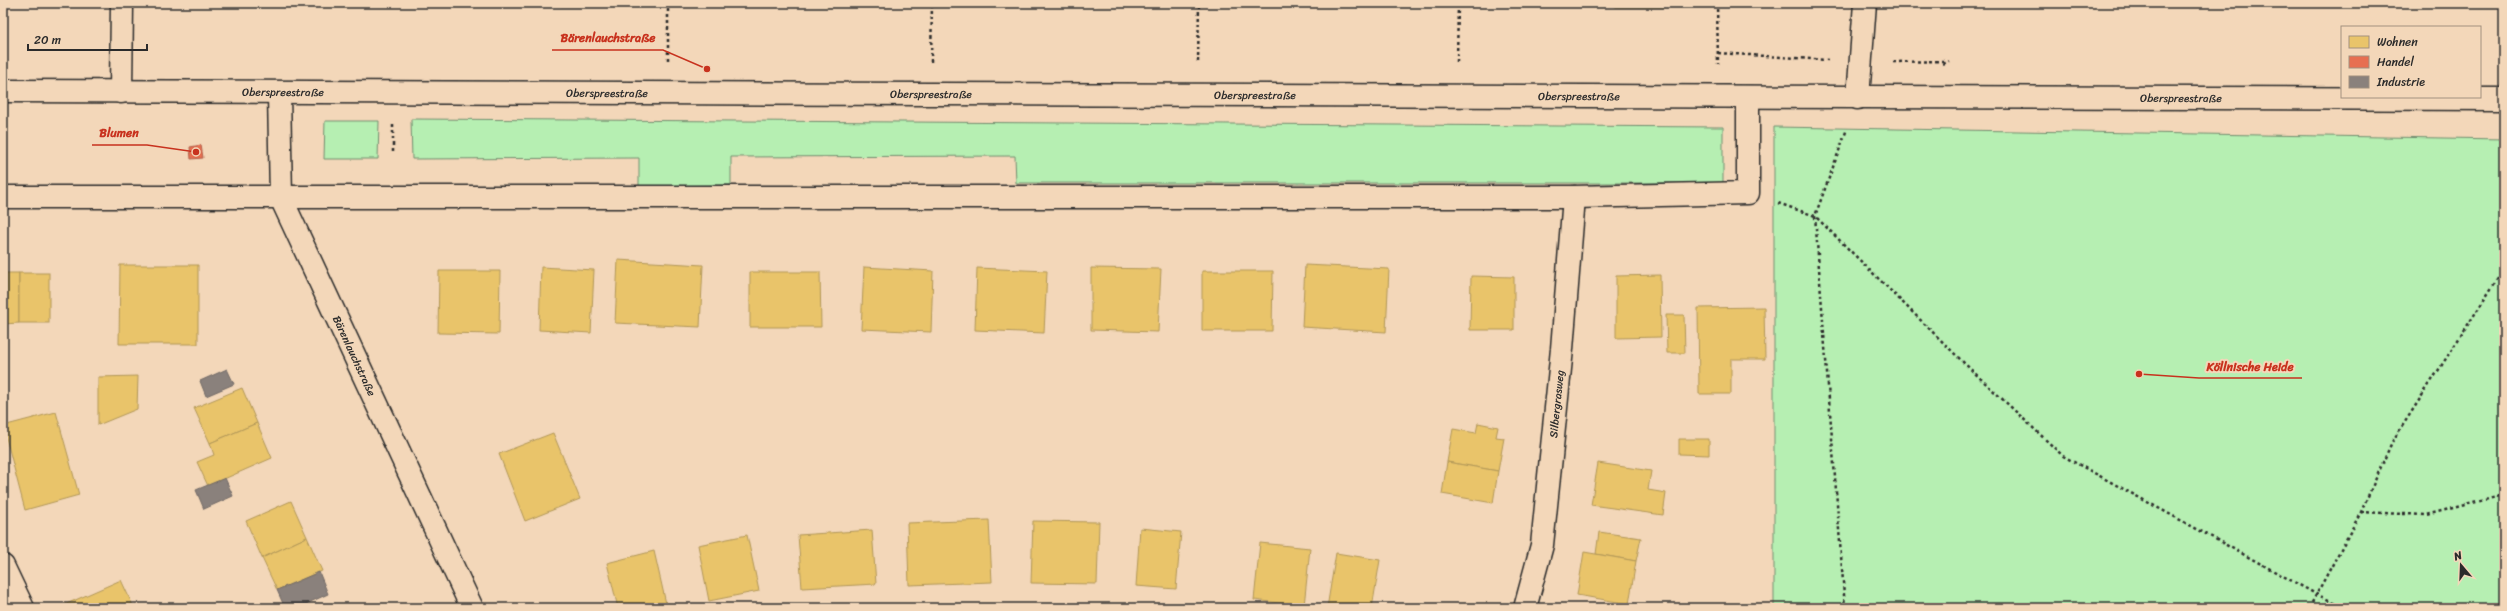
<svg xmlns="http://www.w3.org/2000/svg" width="2507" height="611" font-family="Sriracha,sans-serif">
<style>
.green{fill:#b6efb2;stroke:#708d6e}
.homes{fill:#e9c46a;stroke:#b09657}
.shops{fill:#e76f51;stroke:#af5b46}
.industry{fill:#8a817c;stroke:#6e6764}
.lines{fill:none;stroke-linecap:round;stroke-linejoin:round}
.minor-casing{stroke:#2b2b2b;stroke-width:25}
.major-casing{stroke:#2b2b2b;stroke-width:25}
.path{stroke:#2b2b2b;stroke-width:2.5;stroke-dasharray:3 3;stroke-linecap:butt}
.minor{stroke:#f3d7b9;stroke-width:22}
.major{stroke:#f3d7b9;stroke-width:22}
.labels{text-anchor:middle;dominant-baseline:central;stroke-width:4;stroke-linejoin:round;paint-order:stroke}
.street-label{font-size:11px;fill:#2b2b2b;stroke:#f3d7b9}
.leader{fill:none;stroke:#c8321e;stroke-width:1.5}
.callout-dot{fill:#c8321e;stroke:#f3d7b9;stroke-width:1.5}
.callout-label{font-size:12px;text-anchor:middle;font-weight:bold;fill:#c8321e;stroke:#f3d7b9;stroke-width:4;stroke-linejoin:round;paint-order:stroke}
</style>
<rect width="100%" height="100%" fill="#f3d7b9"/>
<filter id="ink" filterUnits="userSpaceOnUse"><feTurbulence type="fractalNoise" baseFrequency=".025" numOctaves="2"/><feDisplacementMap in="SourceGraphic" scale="8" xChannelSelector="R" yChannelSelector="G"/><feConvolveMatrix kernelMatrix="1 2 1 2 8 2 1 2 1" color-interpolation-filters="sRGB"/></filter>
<g filter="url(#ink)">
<g class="green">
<polygon points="411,119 1723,127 1723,183 1016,183 1015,156 731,157 731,185 639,186 639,158 412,159"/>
<polygon points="325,121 379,121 378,159 324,159"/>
<polygon points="1774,127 2504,139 2504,608 1774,608"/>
</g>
<g class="homes">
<polygon points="562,3 624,3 624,6 561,6"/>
<rect x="827" y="3" width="63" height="3"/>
<rect x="1097" y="3" width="59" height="2"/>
<rect x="1358" y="3" width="58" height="2"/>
<rect x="1615" y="3" width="59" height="4"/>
<polygon points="618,260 703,265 700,327 615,323"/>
<polygon points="120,265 198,265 198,344 119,344"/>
<polygon points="1305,265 1389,269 1386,332 1302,327"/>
<polygon points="541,267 594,270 591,333 539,330"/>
<polygon points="864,267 933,271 931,332 861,329"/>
<polygon points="977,268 1047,271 1044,333 975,330"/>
<polygon points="1091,268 1161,269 1158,332 1091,330"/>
<polygon points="439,271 500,271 499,334 438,333"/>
<polygon points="1202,271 1273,271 1272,331 1202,331"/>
<polygon points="750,272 820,272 821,327 750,327"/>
<polygon points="3,273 19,273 19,323 3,324"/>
<rect x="19" y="273" width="30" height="50"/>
<polygon points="1660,275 1661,337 1616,338 1616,276"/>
<polygon points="1471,276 1514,277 1514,330 1470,330"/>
<polygon points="1764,307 1765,359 1731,359 1731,394 1699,394 1698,308"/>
<polygon points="1666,315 1684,315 1685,353 1667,353"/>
<polygon points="138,376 137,409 98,425 98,377"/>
<polygon points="242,388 257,423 210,443 194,408"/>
<polygon points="56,412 79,495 25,510 3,426"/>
<polygon points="257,423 272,458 208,486 197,462 214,455 210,443"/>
<polygon points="1478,423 1498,427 1496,437 1504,438 1498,471 1447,462 1453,429 1476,433"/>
<polygon points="553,433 580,499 525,521 499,454"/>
<polygon points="1679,439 1709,439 1709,455 1679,454"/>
<polygon points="1447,462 1498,471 1493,503 1442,494"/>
<polygon points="1598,463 1651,471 1648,490 1666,493 1663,515 1591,505"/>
<polygon points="291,501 307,537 262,558 246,521"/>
<polygon points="989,520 992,582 909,585 907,523"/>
<polygon points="1033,521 1099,522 1097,584 1031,583"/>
<polygon points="1140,528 1181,532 1176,589 1136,586"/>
<polygon points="872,530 876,584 802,588 798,535"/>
<polygon points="1599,532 1641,538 1636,561 1596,554"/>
<polygon points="747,535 759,591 709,601 698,545"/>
<polygon points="307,537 322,571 277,590 262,558"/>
<polygon points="1260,543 1310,548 1304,606 1254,600"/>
<polygon points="654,551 667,608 618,608 607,563"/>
<polygon points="1584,552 1636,561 1629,604 1577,595"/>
<polygon points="1336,553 1380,560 1372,608 1327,608"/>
<polygon points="121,580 134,608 66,608 64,605"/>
</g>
<polygon class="shops" points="201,145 203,158 191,159 190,147"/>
<g class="industry">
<polygon points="227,369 234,384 206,396 200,381"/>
<polygon points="225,478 233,496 204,509 196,490"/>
<polygon points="319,572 328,594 297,608 285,608 277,590"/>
</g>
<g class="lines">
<defs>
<g id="minor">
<polyline points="121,92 122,3"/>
<path id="s1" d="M279 93 281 198 472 608"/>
<polyline points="1858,98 1865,3"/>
<polyline points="3,197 1574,197 1748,193 1748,98"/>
<polyline points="3,566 23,608"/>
<path id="s2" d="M1525 608 1542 545 1562 349 1574 197"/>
</g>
<g id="major">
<path id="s3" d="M3 91 2504 99"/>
</g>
</defs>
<use href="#minor" class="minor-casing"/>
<use href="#major" class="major-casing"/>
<g class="path">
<polyline points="668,3 668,60"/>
<polyline points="1717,3 1718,64"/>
<polyline points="1718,53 1828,60"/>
<polyline points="931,62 932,3"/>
<polyline points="1198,62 1199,3"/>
<polyline points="1457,62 1458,3"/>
<polyline points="1893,62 1946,61"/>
<polyline points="1943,64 1949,61"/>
<polyline points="393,152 393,124"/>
<polyline points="1778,203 1815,216 1964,363 2063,456 2316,594 2346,608"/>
<polyline points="2361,512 2426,515 2504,495"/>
<polyline points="1845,608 1815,216 1847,129"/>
<polyline points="2309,608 2361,512 2392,442 2504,269"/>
</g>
<use href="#minor" class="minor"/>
<use href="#major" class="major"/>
</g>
</g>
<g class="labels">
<g class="street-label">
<text stroke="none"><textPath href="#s3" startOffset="280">Oberspreestraße</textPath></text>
<text stroke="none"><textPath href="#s3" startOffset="604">Oberspreestraße</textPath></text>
<text stroke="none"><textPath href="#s3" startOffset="928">Oberspreestraße</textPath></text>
<text stroke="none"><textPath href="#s3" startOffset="1252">Oberspreestraße</textPath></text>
<text stroke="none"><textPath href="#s3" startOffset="1576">Oberspreestraße</textPath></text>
<text stroke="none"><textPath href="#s3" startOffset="2178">Oberspreestraße</textPath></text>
<text stroke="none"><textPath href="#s1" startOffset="279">Bärenlauchstraße</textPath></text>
<text stroke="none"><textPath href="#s2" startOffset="207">Silbergrasweg</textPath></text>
</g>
</g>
<path class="leader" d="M707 69L663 50H552M196 152L147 145H92M2139 374L2199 378H2302"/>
<g class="callout-dot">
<circle cx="707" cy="69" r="4"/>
<circle cx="196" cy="152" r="4"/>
<circle cx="2139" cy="374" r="4"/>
</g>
<g class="callout-label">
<text x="608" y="42">Bärenlauchstraße</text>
<text x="119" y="137">Blumen</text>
<text x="2250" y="371">Köllnische Heide</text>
</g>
<rect width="2507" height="611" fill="none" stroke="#f3d7b9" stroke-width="16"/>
<rect x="8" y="8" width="2491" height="595" fill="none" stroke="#2b2b2b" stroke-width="1.5" filter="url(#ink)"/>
<rect x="2341" y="26" width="140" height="72" fill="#f3d7b9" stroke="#a39280"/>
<rect x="2349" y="36" width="20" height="12" fill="#e9c46a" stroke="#a39280"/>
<text x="2377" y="46" font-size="12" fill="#2b2b2b">Wohnen</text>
<rect x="2349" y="56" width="20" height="12" fill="#e76f51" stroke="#a39280"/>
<text x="2377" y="66" font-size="12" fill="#2b2b2b">Handel</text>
<rect x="2349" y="76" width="20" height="12" fill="#8a817c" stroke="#a39280"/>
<text x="2377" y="86" font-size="12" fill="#2b2b2b">Industrie</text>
<g transform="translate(2461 565) rotate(341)" stroke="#f3d7b9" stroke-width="3" paint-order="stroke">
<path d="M0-3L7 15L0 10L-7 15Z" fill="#2b2b2b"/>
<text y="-6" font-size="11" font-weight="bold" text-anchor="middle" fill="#2b2b2b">N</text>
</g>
<path d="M28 44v6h119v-6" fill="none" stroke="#2b2b2b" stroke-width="2"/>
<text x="34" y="44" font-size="12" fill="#2b2b2b" stroke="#f3d7b9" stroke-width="3" paint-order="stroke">20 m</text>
</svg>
